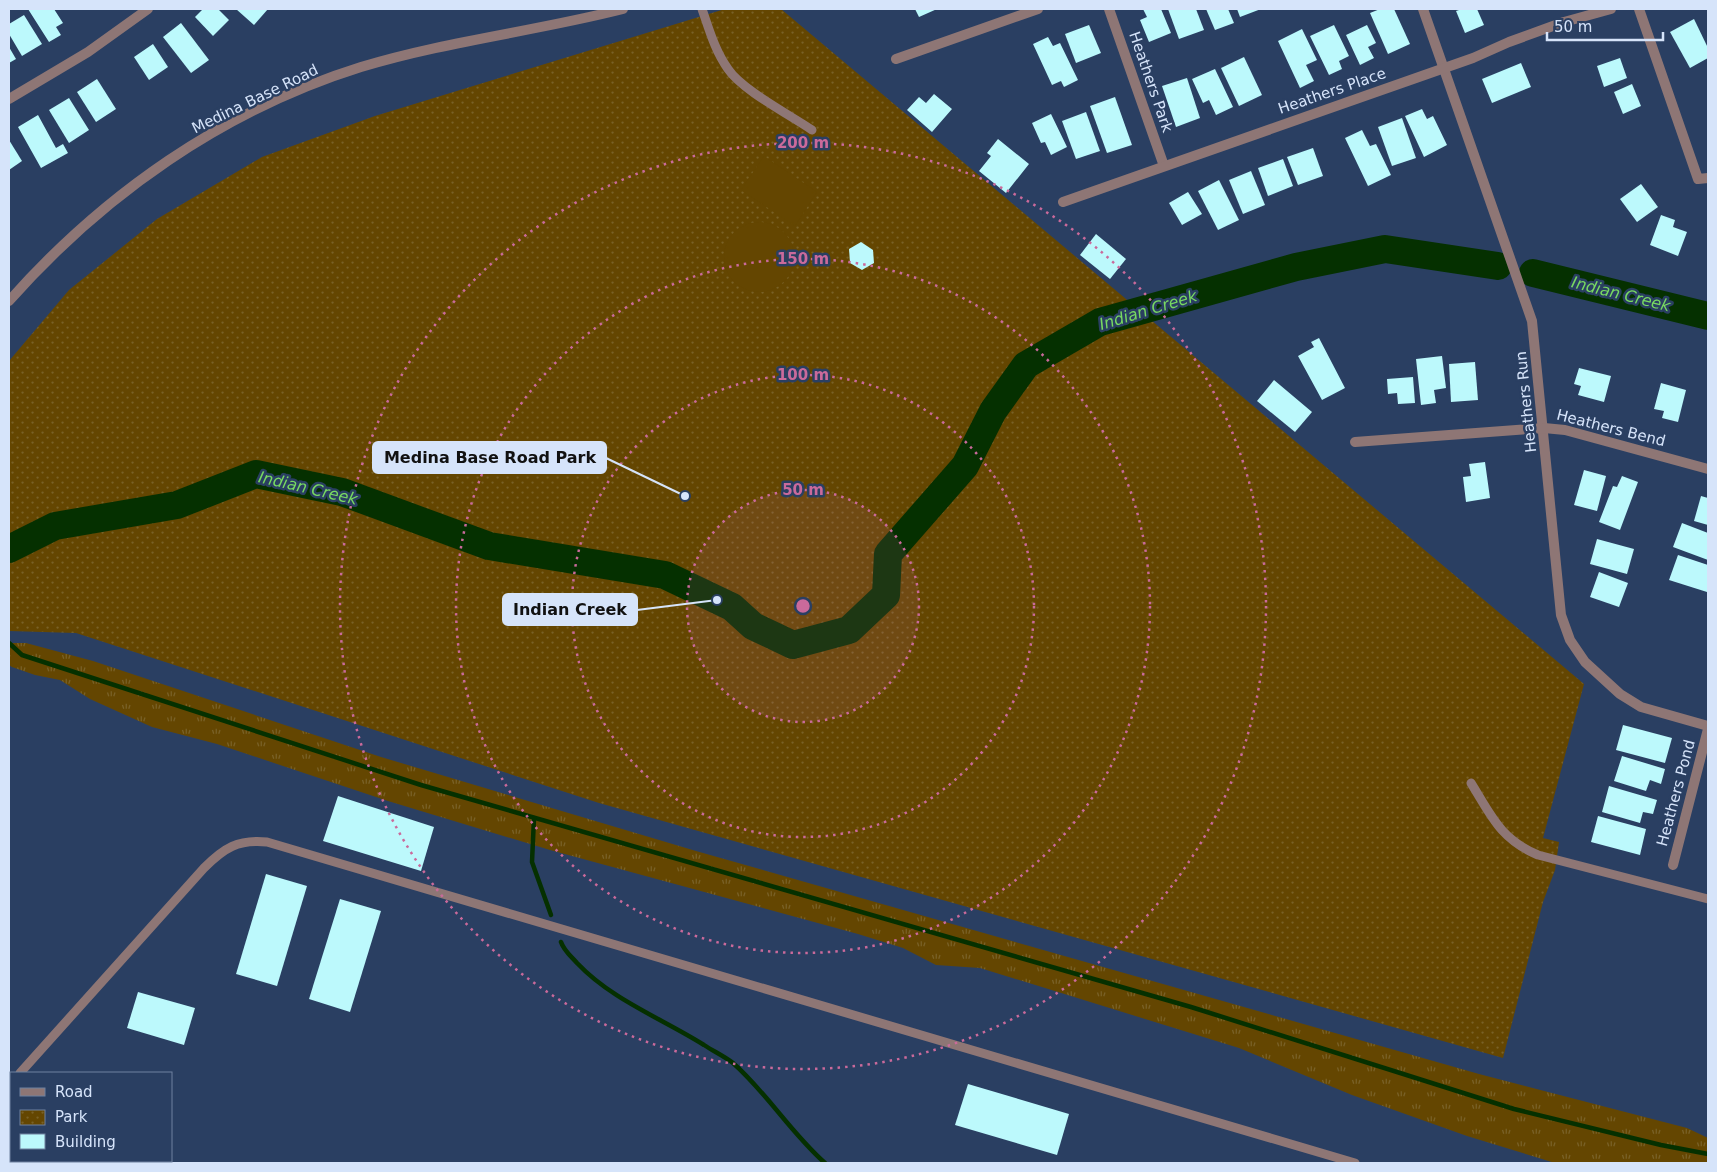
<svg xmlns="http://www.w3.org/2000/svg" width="1717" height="1172" font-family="'DejaVu Sans',sans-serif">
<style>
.grass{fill:url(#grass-tufts)}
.park{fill:url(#park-dots)}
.garden{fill:#644601}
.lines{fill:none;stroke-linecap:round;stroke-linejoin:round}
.stream{stroke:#053000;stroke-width:4.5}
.river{stroke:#053000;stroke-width:28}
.building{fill:#bcf9fc}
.service{stroke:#8e7675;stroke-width:9}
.minor{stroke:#8e7675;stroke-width:10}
.tertiary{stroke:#8e7675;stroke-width:10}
.ring{fill:none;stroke:#ca6a9b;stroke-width:2.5;stroke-dasharray:2.5 5}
.labels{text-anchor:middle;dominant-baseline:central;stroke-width:5;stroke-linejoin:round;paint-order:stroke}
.street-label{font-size:15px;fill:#d6e4fa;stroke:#2a3f62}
.water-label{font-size:16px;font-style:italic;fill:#78da62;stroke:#2a3f62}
.centre{fill:#ca6a9b;stroke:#2a3f62;stroke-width:2.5}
.ring-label{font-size:15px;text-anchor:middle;font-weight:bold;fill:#ca6a9b;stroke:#2a3f62;stroke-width:5;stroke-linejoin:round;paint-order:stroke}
.leader{fill:none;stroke:#d6e4fa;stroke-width:2}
.callout-dot{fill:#d6e4fa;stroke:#2a3f62;stroke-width:2}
.callout{fill:#d6e4fa;stroke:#d6e4fa;stroke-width:2}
.callout-label{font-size:16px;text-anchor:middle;font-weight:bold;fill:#111}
</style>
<defs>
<pattern id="grass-tufts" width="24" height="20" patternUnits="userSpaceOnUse" patternTransform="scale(1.25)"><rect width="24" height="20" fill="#644601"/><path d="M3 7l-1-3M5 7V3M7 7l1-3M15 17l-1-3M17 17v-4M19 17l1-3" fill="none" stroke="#796127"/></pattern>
<pattern id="park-dots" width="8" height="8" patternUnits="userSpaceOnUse" patternTransform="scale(1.25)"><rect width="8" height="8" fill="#644601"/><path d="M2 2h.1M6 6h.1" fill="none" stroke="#796127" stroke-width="1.8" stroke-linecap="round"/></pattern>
</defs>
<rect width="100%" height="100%" fill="#2a3f62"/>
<polygon class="grass" points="9,643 26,643 93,661 381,757 696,851 1479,1074 1687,1128 1708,1138 1708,1163 1555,1163 1467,1136 1352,1095 1239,1048 980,968 936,965 903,948 858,934 550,850 388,801 217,744 152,727 90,699 60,680 35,675 12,667 9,665"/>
<polygon class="park" points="725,9 781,9 1584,684 1543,838 1559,842 1555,870 1543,902 1503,1058 599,803 76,633 9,631 9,361 69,290 157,219 262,157 375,116"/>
<g class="garden">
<polygon points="764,156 817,192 795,226 741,190"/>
<circle cx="759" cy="257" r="35"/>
</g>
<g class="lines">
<g class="stream">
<polyline points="9,643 22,655 421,785 1191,1007 1514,1109 1661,1145 1708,1154"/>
<polyline points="534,818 532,862 551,915"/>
<path d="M561 942C564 951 571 956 577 963 612 1000 661 1018 704 1045 713 1051 724 1056 733 1063 767 1093 791 1133 825 1163"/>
</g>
<g class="river">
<polyline points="1533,273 1708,316"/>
<polyline points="9,549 55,526 177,505 256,474 342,492 489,546 665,575 732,607 753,626 793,645 849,630 886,595 888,554 965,466 993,411 1026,365 1100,322 1296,267 1385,249 1498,266"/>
</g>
</g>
<g class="building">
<polygon points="28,9 54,9 63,23 56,27 61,35 49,42"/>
<polygon points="203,9 218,9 229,20 213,36 195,17"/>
<polygon points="236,9 268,9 254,25"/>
<polygon points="915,9 937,9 919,17"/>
<polygon points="1143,9 1161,9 1171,33 1149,42 1140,20 1147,17"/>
<polygon points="1168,9 1196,9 1204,30 1179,39"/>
<polygon points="1206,9 1228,9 1234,23 1215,30"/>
<polygon points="1237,9 1261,9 1240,17"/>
<polygon points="1380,9 1394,9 1410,44 1388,54 1370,13"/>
<polygon points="1462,9 1477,9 1484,25 1465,33 1456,11"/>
<polygon points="24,15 42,44 22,56 9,34 9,24"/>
<polygon points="1694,19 1708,48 1708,58 1690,68 1670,32"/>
<polygon points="181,23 209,60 191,73 163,37"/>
<polygon points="1089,25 1101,53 1076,63 1065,34"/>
<polygon points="1334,25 1349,56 1339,61 1342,69 1329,75 1310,36"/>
<polygon points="1367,25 1376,43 1368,47 1374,58 1360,65 1346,35"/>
<polygon points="1302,29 1317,60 1306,65 1314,81 1300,88 1278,41"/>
<polygon points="1048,37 1053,46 1060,43 1078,80 1064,87 1061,81 1052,85 1033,44"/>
<polygon points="153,44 168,67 149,80 134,57"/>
<polygon points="9,47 16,59 9,63"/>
<polygon points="1244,57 1262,95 1239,106 1221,68"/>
<polygon points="1620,58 1627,78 1604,87 1597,66"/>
<polygon points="1521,63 1531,87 1492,103 1482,79"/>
<polygon points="1215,69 1233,107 1216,115 1209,100 1203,103 1192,79"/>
<polygon points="1187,78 1200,118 1176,127 1162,86"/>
<polygon points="97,79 116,109 96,122 77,92"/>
<polygon points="1632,84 1641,106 1623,114 1614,92"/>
<polygon points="934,94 952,109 932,132 907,110 919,97 926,103"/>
<polygon points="1115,97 1132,145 1107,153 1090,106"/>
<polygon points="69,98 89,130 69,143 49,110"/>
<polygon points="1422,109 1427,119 1433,116 1447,145 1424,157 1405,116"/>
<polygon points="1086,112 1100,151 1076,159 1062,121"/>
<polygon points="1051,114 1067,147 1051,155 1045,142 1041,143 1032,123"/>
<polygon points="38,115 56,148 63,144 68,153 41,168 18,127"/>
<polygon points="1402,118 1416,158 1392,166 1378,127"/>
<polygon points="1362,130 1370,146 1376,144 1391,175 1368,186 1345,138"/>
<polygon points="998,139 1029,164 1006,193 979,171 991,156 987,153"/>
<polygon points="9,140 22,161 9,170"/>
<polygon points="1313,148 1323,176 1298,185 1287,157"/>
<polygon points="1283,159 1293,186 1268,196 1258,168"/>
<polygon points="1251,171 1265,205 1243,214 1229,180"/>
<polygon points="1219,180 1239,220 1218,230 1198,191"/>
<polygon points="1641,184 1658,207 1637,222 1620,199"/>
<polygon points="1188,192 1202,214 1182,225 1169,203"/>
<polygon points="1661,215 1675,220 1673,227 1687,232 1678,256 1650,245"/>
<polygon points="1096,234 1126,259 1110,279 1080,255"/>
<polygon points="861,242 873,250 874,263 862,270 850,263 849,249"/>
<polygon points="1319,338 1345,388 1322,400 1298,356 1314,347 1311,342"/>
<polygon points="1442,356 1446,388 1434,390 1436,403 1421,405 1416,359"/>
<polygon points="1475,362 1478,400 1451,402 1449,364"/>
<polygon points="1579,368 1611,376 1604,402 1578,395 1581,386 1574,384"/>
<polygon points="1413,377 1415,403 1398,404 1397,393 1388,394 1387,379"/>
<polygon points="1274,380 1312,412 1295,432 1257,401"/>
<polygon points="1661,383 1686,390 1678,422 1662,418 1664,411 1654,409"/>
<polygon points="1485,462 1490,498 1466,502 1463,477 1471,476 1469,464"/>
<polygon points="1584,470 1606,476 1597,511 1574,505"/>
<polygon points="1622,476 1638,482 1620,530 1599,522 1613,486 1617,487"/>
<polygon points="1701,496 1708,498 1708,525 1694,521"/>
<polygon points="1682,523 1708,533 1708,560 1673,547"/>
<polygon points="1597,539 1634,549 1627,574 1590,564"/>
<polygon points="1678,555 1708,565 1707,592 1669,580"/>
<polygon points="1599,572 1628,583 1619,607 1590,597"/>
<polygon points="1623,725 1672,738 1665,763 1616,750"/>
<polygon points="1622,756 1665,769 1661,784 1650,780 1646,791 1614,781"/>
<polygon points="1609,786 1657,800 1653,814 1643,812 1640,823 1602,812"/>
<polygon points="338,796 434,827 421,871 323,841"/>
<polygon points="1598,816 1646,829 1640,855 1591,842"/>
<polygon points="266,874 307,886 277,986 236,974"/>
<polygon points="340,899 381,911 350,1012 309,999"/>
<polygon points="138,992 195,1008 184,1045 127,1028"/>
<polygon points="968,1084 1069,1114 1057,1155 955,1125"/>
<polygon points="47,1161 106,1161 108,1163 49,1163"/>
</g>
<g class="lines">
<g class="service">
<path d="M702 9C709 29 715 51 728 69 742 90 790 115 812 130"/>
<path d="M1471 783C1491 815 1500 839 1538 855L1708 899"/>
<path d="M20 1073 204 868C224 848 238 839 267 842L1355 1163"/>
<polyline points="9,1086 11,1083"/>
<polyline points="9,1146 11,1149"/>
<polyline points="22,1161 25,1163"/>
</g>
<g class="minor">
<polyline points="1109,9 1164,166"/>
<polyline points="1423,9 1532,321 1561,615 1570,640 1585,662 1620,694 1641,707 1708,726"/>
<polyline points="1639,9 1698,179 1708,178"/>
<polyline points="896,59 1038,9"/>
<polyline points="9,99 88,52 148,9"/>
<polyline points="1063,202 1473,58 1509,42 1564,22 1611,9"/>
<polyline points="1355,442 1544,428 1565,430 1708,469"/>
<polyline points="1673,865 1708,729"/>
</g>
<path class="tertiary" d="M9 301C103 195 223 110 361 67 447 41 537 31 623 9"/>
</g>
<circle cx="803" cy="606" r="116" fill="#ca6a9b" fill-opacity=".12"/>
<g class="ring">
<circle cx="803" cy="606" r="116"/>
<circle cx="803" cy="606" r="231"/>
<circle cx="803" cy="606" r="347"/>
<circle cx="803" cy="606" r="463"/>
</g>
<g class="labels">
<g class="street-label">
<text transform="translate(1151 82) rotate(71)">Heathers Park</text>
<text transform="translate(1332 91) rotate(-19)">Heathers Place</text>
<text transform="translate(255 99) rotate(-26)">Medina Base Road</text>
<text transform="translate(1526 402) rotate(-96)">Heathers Run</text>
<text transform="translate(1611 428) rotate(14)">Heathers Bend</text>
<text transform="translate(1676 793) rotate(-75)">Heathers Pond</text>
</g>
<g class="water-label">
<text transform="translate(1621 294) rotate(14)">Indian Creek</text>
<text transform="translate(1148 310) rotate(-17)">Indian Creek</text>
<text transform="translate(308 488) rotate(13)">Indian Creek</text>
</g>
</g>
<circle cx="803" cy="606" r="8" class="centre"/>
<g class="ring-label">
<text x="803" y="148">200 m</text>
<text x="803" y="264">150 m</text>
<text x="803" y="380">100 m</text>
<text x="803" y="495">50 m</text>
</g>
<path class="leader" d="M685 496L606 458M717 600L637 610"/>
<g class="callout-dot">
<circle cx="685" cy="496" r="5"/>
<circle cx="717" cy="600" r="5"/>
</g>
<g class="callout">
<rect x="373" y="442" width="233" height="31" rx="5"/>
<rect x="503" y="594" width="134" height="31" rx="5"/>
</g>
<g class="callout-label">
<text x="490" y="463">Medina Base Road Park</text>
<text x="570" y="615">Indian Creek</text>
</g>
<rect width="1717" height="1172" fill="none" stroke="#d6e4fa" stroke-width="20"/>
<rect x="10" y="1072" width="162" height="90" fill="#2a3f62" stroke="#6f819f"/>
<rect x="20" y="1088" width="25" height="8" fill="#8e7675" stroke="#6f819f"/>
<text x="55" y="1097" font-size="15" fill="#d6e4fa">Road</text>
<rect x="20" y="1110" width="25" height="15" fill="url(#park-dots)" stroke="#6f819f"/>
<text x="55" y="1122" font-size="15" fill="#d6e4fa">Park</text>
<rect x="20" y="1134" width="25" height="15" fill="#bcf9fc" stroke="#6f819f"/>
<text x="55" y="1147" font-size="15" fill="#d6e4fa">Building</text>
<path d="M1547 32v8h116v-8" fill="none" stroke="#d6e4fa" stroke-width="2.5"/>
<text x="1554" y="32" font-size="15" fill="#d6e4fa" stroke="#2a3f62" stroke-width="4" paint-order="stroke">50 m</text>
</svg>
